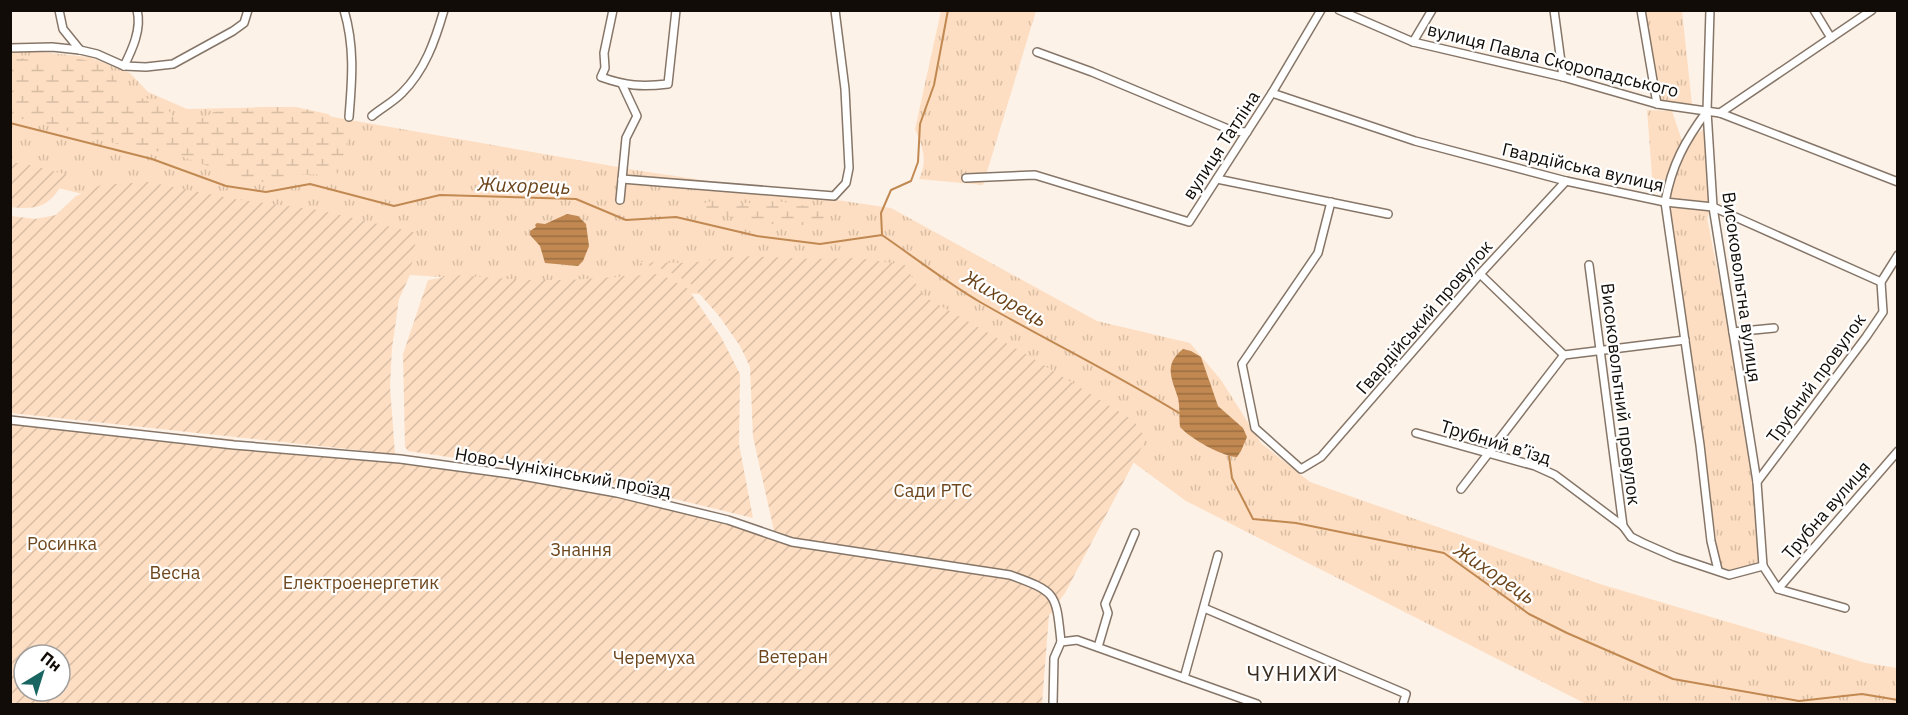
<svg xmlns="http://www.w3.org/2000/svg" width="1908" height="715" font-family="'IBM Plex Sans',sans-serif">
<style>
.grass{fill:url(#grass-tufts)}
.wetland{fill:url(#wetland-marsh)}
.garden{fill:url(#garden-furrows);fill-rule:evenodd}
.water{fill:url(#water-rules)}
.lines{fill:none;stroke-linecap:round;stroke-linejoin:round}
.stream{stroke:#c18951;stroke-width:2}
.street-casing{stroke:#867668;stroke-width:10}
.street{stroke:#fff;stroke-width:7}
.labels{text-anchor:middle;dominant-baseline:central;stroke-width:4.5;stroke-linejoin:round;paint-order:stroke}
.street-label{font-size:18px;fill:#110c07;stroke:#fff}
.park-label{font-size:18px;fill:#6e471d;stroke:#fff}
.water-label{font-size:20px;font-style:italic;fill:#6b4319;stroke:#fff}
.quarter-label{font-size:21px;letter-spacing:1.5px;fill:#3b2e21;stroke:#fff}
</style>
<defs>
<pattern id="grass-tufts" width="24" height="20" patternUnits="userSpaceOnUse" patternTransform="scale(1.5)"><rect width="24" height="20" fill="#fddec2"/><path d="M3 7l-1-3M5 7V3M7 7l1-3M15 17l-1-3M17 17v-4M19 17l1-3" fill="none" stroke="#d8bda5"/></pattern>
<pattern id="wetland-marsh" width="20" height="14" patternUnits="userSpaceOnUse" patternTransform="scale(1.5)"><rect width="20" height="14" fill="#fddec2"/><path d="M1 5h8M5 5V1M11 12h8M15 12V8" fill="none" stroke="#d8bda5"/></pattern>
<pattern id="garden-furrows" width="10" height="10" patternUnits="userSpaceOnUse" patternTransform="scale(1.5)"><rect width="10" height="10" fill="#fddec2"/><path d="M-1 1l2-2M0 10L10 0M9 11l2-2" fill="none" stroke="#d8bda5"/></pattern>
<pattern id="water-rules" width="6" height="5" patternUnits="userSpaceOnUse" patternTransform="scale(1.5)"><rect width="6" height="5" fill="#c18951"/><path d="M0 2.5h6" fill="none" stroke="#9b6e41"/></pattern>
</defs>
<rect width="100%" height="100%" fill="#fdf2e8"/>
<g class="grass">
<path d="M941 11H1036L983 185 919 179C928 161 923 147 915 129Z"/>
<polygon points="1644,11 1682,11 1692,104 1664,101 1658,96"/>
<polygon points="11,49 89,57 130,73 148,92 187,109 276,107 641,171 891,208 1097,321 1190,343 1221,380 1261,443 1310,482 1600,584 1866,663 1897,668 1897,704 1586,704 1186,501 936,318 819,302 410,275 14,177 11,178"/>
<polygon points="1647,110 1672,111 1682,141 1661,188 1653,189"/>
<polygon points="1704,129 1710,210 1707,218 1730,334 1753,478 1760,557 1754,567 1735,571 1720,567 1667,200 1672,178 1692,138"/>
</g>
<g class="wetland">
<polygon points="10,55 42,63 80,59 105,65 119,84 121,98 161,99 173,117 197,121 214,112 262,107 296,107 328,114 347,129 348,155 337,174 301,175 262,182 230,174 172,153 137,149 11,116"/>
<polygon points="713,201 747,203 777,201 806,206 823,205 828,217 824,224 782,226 752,220 734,218 701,211 690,206"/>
</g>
<g class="garden">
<path d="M10 163H22L68 175C52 203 43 211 11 207Z"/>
<polygon points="148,182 234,199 318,210 417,233 410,275 399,299 392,348 390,386 395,454 11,413 11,216 35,219 56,215 76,196 101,185"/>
<path d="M742 256 813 259 857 258 905 265 923 296 1029 356 1134 421 1146 439 1065 593 1056 605 1057 607 1049 615 1042 704H11L10 420 114 432 234 439 235 445 516 475 517 485V475L707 515 775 535 753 437 750 367 740 346 719 316 690 283 666 270 637 262 689 263ZM24 655H60V691H24Z"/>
<polygon points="660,274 688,289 721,337 740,374 739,444 753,518 625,487 535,470 408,451 405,447 403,354 428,280 455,275 524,280 569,280"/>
</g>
<g class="water">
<polygon points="567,214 578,216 586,224 589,246 583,261 578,266 545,263 540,246 530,235 530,231 536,227 535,225 537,223 545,224"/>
<path d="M1183 349 1191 351 1201 357 1218 406 1243 428 1247 437 1241 451 1237 457C1221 456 1191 439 1180 427 1179 418 1180 407 1178 398 1172 378 1163 365 1183 349Z"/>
</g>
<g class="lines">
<g class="stream">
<path d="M10 123 152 159 226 186 266 192 310 184 394 206 440 195 576 199 626 220 676 217 757 236 820 244 882 235C914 257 946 282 980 302 1046 340 1114 373 1179 413"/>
<polyline points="882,234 881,213 891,190 911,181 918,162 920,124 934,85 948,10"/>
<polyline points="1229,456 1232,478 1253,519 1296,523 1444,553 1529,614 1567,633 1673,679 1799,701 1862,694 1898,700"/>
</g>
<defs>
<g id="street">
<polyline points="59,10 63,29 80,50"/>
<path d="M344 10C355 47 352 80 349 117"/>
<path d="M613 10 604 53 605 68 601 77C626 86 642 87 668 84L676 10"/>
<polyline points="1339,10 1413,42 1563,77 1657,104 1720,113 1898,182"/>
<polyline points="1554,10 1563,77"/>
<polyline points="1641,10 1657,104"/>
<polyline points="1710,10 1707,111 1713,207 1757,482 1763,566"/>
<polyline points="1814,10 1831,38"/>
<polyline points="1413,42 1432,10"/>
<polyline points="10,48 52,47 80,50 97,54 124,66 146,67 173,64 233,31 244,23 248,10"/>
<polyline points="1037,52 1092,72 1233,131 1247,132"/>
<path d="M124 66C132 50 142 29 137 10"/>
<polyline points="1272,93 1415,141 1566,181 1665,202 1713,207 1881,282"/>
<path d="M1707 111C1685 141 1672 164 1665 202L1700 445 1711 541 1718 570"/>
<polyline points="1720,113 1872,10"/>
<path d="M372 116C382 108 393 102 402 93 425 70 435 41 444 10"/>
<polyline points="966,178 1035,175 1189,222 1272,93 1321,10"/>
<polyline points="622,179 834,196 846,183 849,168 845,89 835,10"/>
<polyline points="1217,179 1388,214"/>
<polyline points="620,200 626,138 637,116 622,84"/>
<polyline points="1331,202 1318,253 1242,364 1255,428 1301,469 1321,457 1480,274 1566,181"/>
<polyline points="1589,265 1623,526"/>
<polyline points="1480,274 1564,355 1685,340"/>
<polyline points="1733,332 1774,328"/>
<path d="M10 420 234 445 400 459 517 475 617 493 728 520 792 542 1010 575C1057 592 1056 593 1061 642"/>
<polyline points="1416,433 1535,466 1555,475 1623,526 1631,537 1643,543 1675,557 1729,575 1763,566"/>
<polyline points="1757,482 1866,337 1883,312 1881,282 1898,255"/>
<polyline points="1461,489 1564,355"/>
<polyline points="1763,566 1778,589 1845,608"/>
<polyline points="1778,589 1898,451"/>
<polyline points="1204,608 1406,694 1403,704"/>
<polyline points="1098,647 1108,613 1105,604 1135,533"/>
<polyline points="1184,678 1218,555"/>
<polyline points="1053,704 1054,658 1061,642 1077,640 1257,704"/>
</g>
</defs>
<use href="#street" class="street-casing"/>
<use href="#street" class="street"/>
</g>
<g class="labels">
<g class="street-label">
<text transform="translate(1553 60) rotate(14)">вулиця Павла Скоропадського</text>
<text transform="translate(1221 145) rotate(-57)">вулиця Татліна</text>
<text transform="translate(1583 167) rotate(13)">Гвардійська вулиця</text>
<text transform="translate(1742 287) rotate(82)">Високовольтна вулиця</text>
<text transform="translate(1424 317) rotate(-49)">Гвардійський провулок</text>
<text transform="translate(1816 378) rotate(-54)">Трубний провулок</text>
<text transform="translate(1621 394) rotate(83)">Високовольтний провулок</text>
<text transform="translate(1496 442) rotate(17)">Трубний в’їзд</text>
<text transform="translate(563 472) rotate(10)">Ново-Чуніхінський проїзд</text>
<text transform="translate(1826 510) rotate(-49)">Трубна вулиця</text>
</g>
<g class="park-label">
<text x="933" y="490">Сади РТС</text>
<text x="62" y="543">Росинка</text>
<text x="581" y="549">Знання</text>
<text x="175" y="572">Весна</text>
<text x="361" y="582">Електроенергетик</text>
<text x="793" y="656">Ветеран</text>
<text x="654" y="657">Черемуха</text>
</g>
<g class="water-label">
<text transform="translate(524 185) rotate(2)">Жихорець</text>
<text transform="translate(1005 298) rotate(30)">Жихорець</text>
<text transform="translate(1495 573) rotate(34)">Жихорець</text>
</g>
<g class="quarter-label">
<text x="1293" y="673">ЧУНИХИ</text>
</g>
</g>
<rect width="1908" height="715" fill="none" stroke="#110c07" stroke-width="24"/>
<g transform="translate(42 673) rotate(38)"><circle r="28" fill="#ffffff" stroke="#a09e9c" stroke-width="1.5"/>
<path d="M0-4.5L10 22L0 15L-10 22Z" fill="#186562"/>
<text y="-9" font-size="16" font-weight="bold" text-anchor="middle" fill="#110c07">Пн</text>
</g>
</svg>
